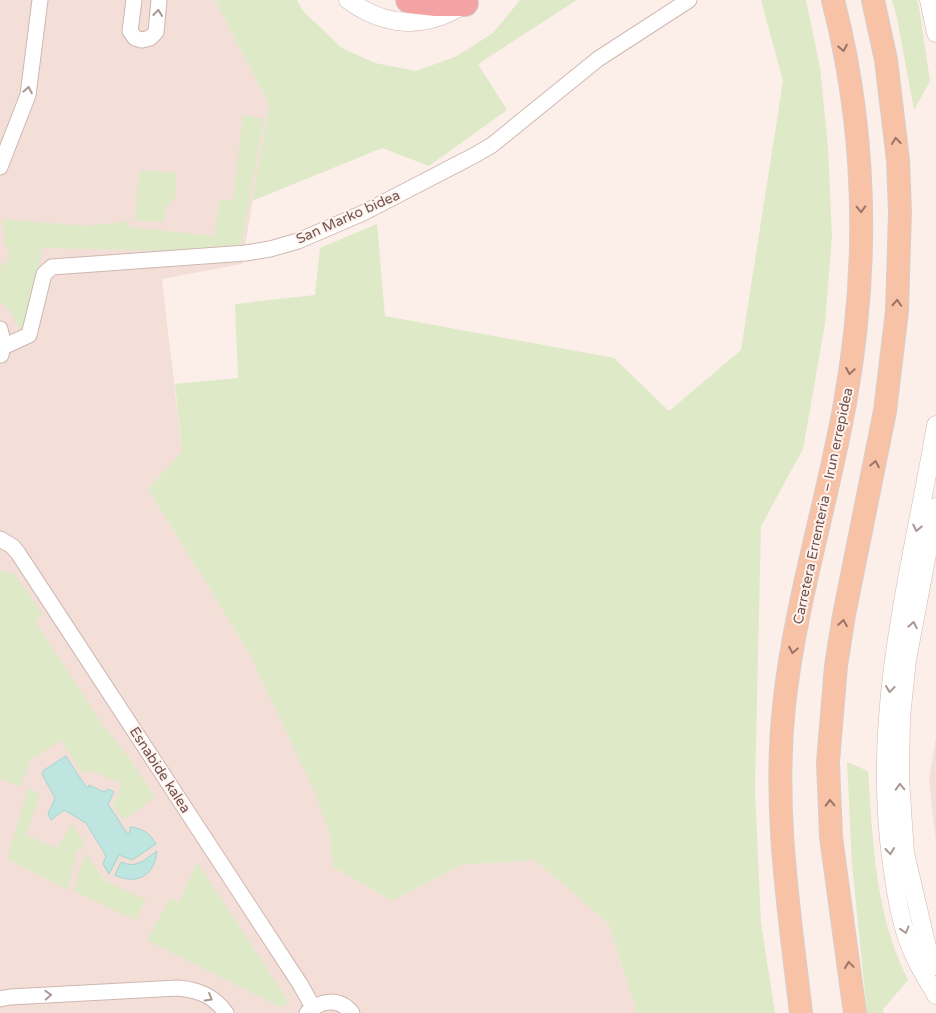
<svg xmlns="http://www.w3.org/2000/svg" width="936" height="1013" font-family="'Varela Round',sans-serif">
<style>
.residential{fill:#f3dfd7}
.green{fill:#dee9c7}
.water{fill:#bee5e0;stroke:#a4d6d0}
.lines{fill:none;stroke-linecap:round;stroke-linejoin:round}
.minor-casing{stroke:#cfb7b1;stroke-width:17}
.tertiary-casing{stroke:#cfb7b1;stroke-width:19}
.primary-casing{stroke:#d8cecd;stroke-width:24}
.motorway-casing{stroke:#d8cecd;stroke-width:28}
.minor{stroke:#fff;stroke-width:15}
.tertiary{stroke:#fff;stroke-width:18}
.primary{stroke:#f7c2a5;stroke-width:22}
.motorway{stroke:#f3a3a4;stroke-width:26}
.oneway{stroke:#ac9794}
.oneway2{stroke:#9c7367}
.labels{text-anchor:middle;dominant-baseline:central;stroke-width:4;stroke-linejoin:round;paint-order:stroke}
.street-label{font-size:14px;fill:#75514d;stroke:#fef4ef}
</style>
<rect width="100%" height="100%" fill="#fcefe9"/>
<g class="residential">
<polygon points="0,0 215,0 269,105 242,264 162,279 182,451 148,489 248,651 315,789 330,836 333,867 392,901 461,865 535,860 609,924 637,1013 0,1013"/>
<polygon points="936,738 936,842 929,780"/>
</g>
<g class="green">
<polygon points="215,0 297,0 303,11 342,48 375,63 416,71 457,56 493,33 520,0 577,0 478,64 507,110 429,166 382,148 252,201 269,105"/>
<polygon points="761,0 806,0 820,67 828,146 832,236 825,324 803,449 761,526 755,790 761,923 775,1013 637,1013 609,924 535,860 461,865 392,901 333,867 330,836 314,790 248,651 148,489 182,451 175,384 238,378 235,304 315,295 320,248 377,224 385,316 614,358 669,411 741,350 783,81"/>
<polygon points="892,0 917,0 919,7 930,81 914,110 897,18"/>
<path d="M243 115 264 119 241 247 216 246 215 252 42 248 31 304 21 335C18 321 10 311 0 301L1 264 8 262 9 248 3 243 5 233 2 219 86 226 129 221 128 227 214 236 220 199 233 201Z"/>
<polygon points="139,170 177,173 175,198 167,207 164,222 135,221"/>
<polygon points="0,571 13,573 43,614 35,622 104,727 124,751 155,797 124,820 113,806 122,784 92,771 81,772 61,740 31,760 20,786 0,779"/>
<path d="M847 762 868 771C872 828 874 886 892 941 896 954 902 967 908 980L883 1009 884 1013H867L852 865Z"/>
<polygon points="28,788 40,795 26,835 57,848 72,824 85,844 76,853 68,890 7,859"/>
<polygon points="85,853 105,881 146,900 135,920 74,891"/>
<polygon points="197,862 287,999 287,1003 285,1006 280,1007 147,940 170,898 179,903"/>
</g>
<g class="water">
<path d="M66 756 86 787 88 788 89 785 104 792 108 789 114 792 108 804 128 835 130 832V827C142 828 150 833 156 844L132 860 119 855 109 874 103 864 106 856 86 823 64 810 51 820 48 814 55 798 42 774 44 770Z"/>
<path d="M157 851C155 875 137 886 115 875L121 862C137 869 144 860 157 851Z"/>
</g>
<g class="lines">
<defs>
<g id="minor">
<polyline points="134,0 130,31 135,38 142,40 150,38 156,32 159,0"/>
<polyline points="0,167 28,95 40,0"/>
<path d="M0 329C3 338 3 346 1 355"/>
<polyline points="3,347 29,335 44,274 52,267 246,253 270,249 298,241 363,213 475,155 492,145 598,59 689,0"/>
<polyline points="0,539 12,546 18,553 300,984 313,1007"/>
<path d="M0 999 10 997 178 988C199 990 214 996 226 1013"/>
<path d="M307 1013C320 1000 339 997 352 1013"/>
</g>
<g id="tertiary">
<path d="M348 0C384 26 423 30 461 6"/>
<polyline points="929,0 936,33"/>
<path d="M936 425C911 572 870 713 892 864 896 894 901 927 914 955 920 969 929 982 936 995"/>
<polyline points="936,507 907,660 901,717 900,780 905,853 927,947 936,966"/>
</g>
<g id="primary">
<path d="M801 1013C789 909 773 811 784 706 795 603 827 504 845 403 869 269 867 132 833 0"/>
<polyline points="855,1013 831,837 828,762 836,666 844,615 885,411 897,311 900,212 898,160 886,60 873,0"/>
</g>
<polyline id="motorway" points="409,0 436,3 465,3"/>
</defs>
<use href="#minor" class="minor-casing"/>
<use href="#tertiary" class="tertiary-casing"/>
<use href="#primary" class="primary-casing"/>
<use href="#motorway" class="motorway-casing"/>
<use href="#minor" class="minor"/>
<use href="#tertiary" class="tertiary"/>
<use href="#primary" class="primary"/>
<use href="#motorway" class="motorway"/>
</g>
<defs><path id="oneway-chevron" d="M-2-3.5L2.5 0L-2 3.5" fill="none" stroke-width="1.6" stroke-linecap="round" stroke-linejoin="round" transform="scale(1.25)"/></defs>
<g class="oneway">
<use href="#oneway-chevron" transform="translate(158 13) rotate(-84)"/>
<use href="#oneway-chevron" transform="translate(28 90) rotate(-80)"/>
<use href="#oneway-chevron" transform="translate(917 528) rotate(102)"/>
<use href="#oneway-chevron" transform="translate(913 625) rotate(-80)"/>
<use href="#oneway-chevron" transform="translate(890 689) rotate(96)"/>
<use href="#oneway-chevron" transform="translate(900 787) rotate(-92)"/>
<use href="#oneway-chevron" transform="translate(890 851) rotate(84)"/>
<use href="#oneway-chevron" transform="translate(905 930) rotate(73)"/>
<use href="#oneway-chevron" transform="translate(48 995) rotate(-3)"/>
<use href="#oneway-chevron" transform="translate(209 998) rotate(30)"/>
</g>
<g class="oneway2">
<use href="#oneway-chevron" transform="translate(843 48) rotate(79)"/>
<use href="#oneway-chevron" transform="translate(896 141) rotate(-96)"/>
<use href="#oneway-chevron" transform="translate(861 209) rotate(88)"/>
<use href="#oneway-chevron" transform="translate(897 303) rotate(-87)"/>
<use href="#oneway-chevron" transform="translate(850 371) rotate(99)"/>
<use href="#oneway-chevron" transform="translate(875 464) rotate(-79)"/>
<use href="#oneway-chevron" transform="translate(843 623) rotate(-81)"/>
<use href="#oneway-chevron" transform="translate(793 650) rotate(101)"/>
<use href="#oneway-chevron" transform="translate(830 803) rotate(-92)"/>
<use href="#oneway-chevron" transform="translate(849 965) rotate(-98)"/>
</g>
<g class="labels">
<g class="street-label">
<text transform="translate(348 217) rotate(-24)">San Marko bidea</text>
<text transform="translate(823 506) rotate(-78)">Carretera Errenteria – Irun errepidea</text>
<text transform="translate(160 770) rotate(57)">Esnabide kalea</text>
</g>
</g>
</svg>
